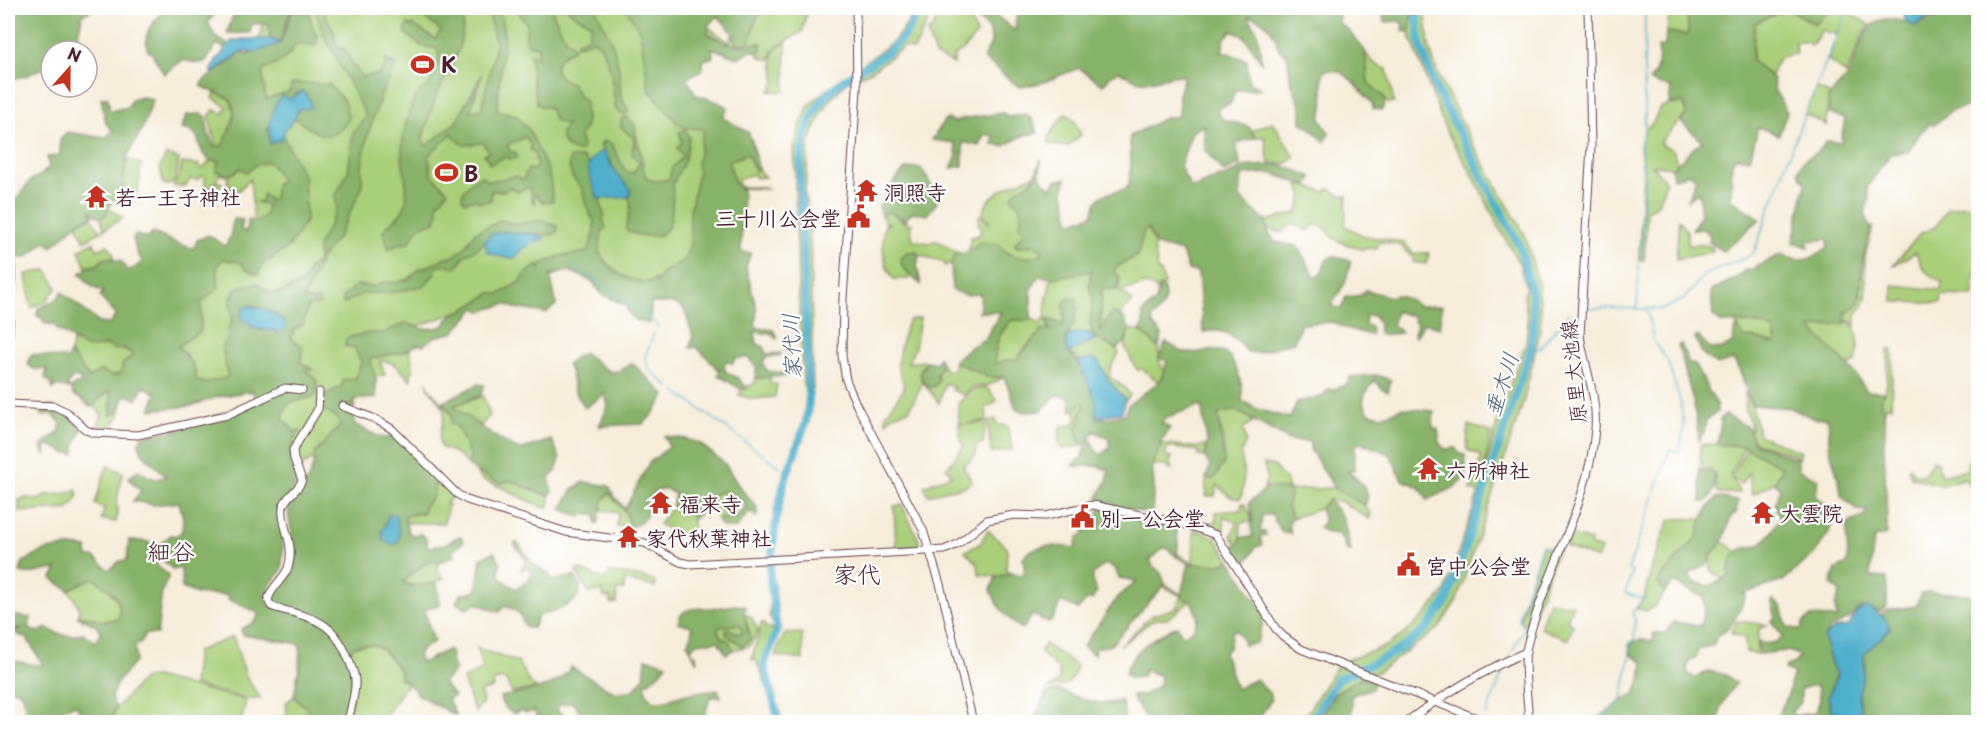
<svg xmlns="http://www.w3.org/2000/svg" width="1986" height="730" font-family="'Playpen Sans','Klee One',sans-serif">
<style>
.green{fill:#a9cf79;stroke:#7a7752;stroke-width:1.5}
.forest{fill:#86b269;stroke:#68684a;stroke-width:1.5;fill-rule:evenodd}
.water{fill:#4dafcc;stroke:#4c677c;stroke-width:1.5}
.lines{fill:none;stroke-linecap:round;stroke-linejoin:round}
.stream{stroke:#4dafcc;stroke-width:1.5}
.river{stroke:#4dafcc;stroke-width:8}
.secondary-casing{stroke:#643e45;stroke-width:9}
.primary-casing{stroke:#643e45;stroke-width:10}
.secondary{stroke:#fff;stroke-width:7}
.primary{stroke:#fff;stroke-width:8}
.labels{text-anchor:middle;dominant-baseline:central;stroke-width:4.5;stroke-linejoin:round;paint-order:stroke}
.poi-label{font-size:21px;font-weight:bold;fill:#4a1f2b;stroke:#fff;text-anchor:start}
.street-label{font-size:21px;fill:#4a1f2b;stroke:#fff}
.water-label{font-size:22px;font-style:italic;fill:#4b6073;stroke:#fff}
.quarter-label{font-size:24px;fill:#4a1f2b;stroke:#fff}
</style>
<rect width="100%" height="100%" fill="#fff"/>
<filter id="ink" filterUnits="userSpaceOnUse"><feTurbulence type="fractalNoise" baseFrequency=".0167" numOctaves="2"/><feDisplacementMap in="SourceGraphic" scale="12" xChannelSelector="R" yChannelSelector="G"/><feConvolveMatrix kernelMatrix="1 2 1 2 8 2 1 2 1" color-interpolation-filters="sRGB"/></filter>
<filter id="wash" filterUnits="userSpaceOnUse"><feTurbulence type="fractalNoise" baseFrequency=".008" numOctaves="4" result="noise"/><feDisplacementMap in="SourceGraphic" scale="24" xChannelSelector="R" yChannelSelector="G"/><feGaussianBlur stdDeviation="1.35" result="paint"/><feColorMatrix in="noise" values="0 0 0 0 0 0 0 0 0 0 0 0 0 0 0 0 0 1.4 0 .05"/><feComposite in="paint" operator="in"/></filter>
<g filter="url(#wash)">
<rect width="100%" height="100%" fill="#f6ecd9"/>
<g class="green">
<path d="M269 8H645L656 43 725 132 691 269 618 291 575 267 526 287 377 341 410 350 413 368 410 380C401 370 395 360 380 361L385 375 375 377 369 364 341 442 282 478 254 384 189 393 134 305 255 234 250 179 238 191 228 190 231 184 227 182 228 177 219 174 216 181 222 183 220 187 214 183 208 191H205V177L203 175 197 180 190 179 186 186H174V182L168 185 163 184 160 167 166 155 179 159 175 182 178 180 182 163 199 165V168L202 169 210 161H219L216 171 231 175 240 168 247 172 250 170 247 137 251 65Z"/>
<path d="M773 8H808L802 32 774 48 770 60 760 57 761 43C737 47 729 47 708 33V27L729 42 732 35 736 43 761 10 772 11Z"/>
<polygon points="913,8 931,8 928,21 914,50 904,47 871,71 847,82 831,99 821,114 809,144 805,192 810,231 813,390 806,395 803,383 798,286 794,146 801,123 809,105 826,90 893,42 907,24"/>
<polygon points="943,8 963,8 974,13 970,21 977,34 962,51 954,56 954,64 935,55 927,32 933,28 939,10"/>
<polygon points="1410,8 1425,8 1429,46 1437,72 1475,148 1525,235 1539,287 1541,316 1539,335 1523,403 1457,600 1439,628 1378,672 1364,676 1335,693 1329,700 1317,722 1301,722 1336,668 1345,661 1386,646 1405,633 1427,613 1445,591 1479,492 1470,490 1482,456 1467,450 1468,425 1491,432 1483,477 1501,408 1526,343 1528,322 1524,296 1526,288 1520,265 1504,237 1474,177 1446,131 1409,33 1411,24"/>
<polygon points="1675,8 1687,8 1688,32 1686,35 1667,32 1669,17 1675,15"/>
<path d="M1778 8H1786L1815 24 1832 8H1848L1847 10 1869 25 1862 36 1846 74 1828 60 1839 30 1836 35 1822 30 1811 46 1807 42H1795L1796 54C1776 56 1778 58 1771 76L1752 61 1755 23 1781 12Z"/>
<path d="M786 43 785 92 770 91C772 88 774 85 775 82 778 67 762 52 786 43Z"/>
<path d="M1365 51C1370 61 1376 66 1387 69L1394 103H1388L1368 83Z"/>
<polygon points="1816,88 1829,94 1826,125 1805,114"/>
<polygon points="215,92 230,99 236,116 222,146 216,147 209,117 214,110 223,114 227,107 213,98"/>
<polygon points="1683,102 1686,114 1659,143 1673,150 1677,163 1674,167 1652,165 1666,182 1658,204 1647,211 1644,260 1639,260 1643,172 1640,146 1644,130 1652,124 1661,107"/>
<polygon points="1065,113 1074,120 1081,135 1067,147 1049,144 1049,136"/>
<polygon points="1273,122 1295,158 1287,163 1269,164 1265,137 1258,137 1251,131"/>
<polygon points="751,138 759,171 765,177 756,178 754,174 737,180 740,187 763,187 769,189 738,188 734,183 729,161 747,154 755,170 758,169"/>
<polygon points="127,159 141,164 139,187 136,194 123,187"/>
<path d="M1035 175 1032 182 1018 189 1014 202 1021 207V221L1026 232 1014 244 1018 247 1034 245 1042 250V254C1022 260 1014 259 998 245L975 247 968 252 971 237 977 236 981 232 978 221 980 214 989 223 988 219 983 214C986 191 1017 183 1035 175Z"/>
<path d="M1298 184 1325 192 1330 188 1339 195 1347 196 1345 226 1364 236 1404 242 1413 253H1429L1426 264 1413 262 1414 257 1411 256 1400 245 1379 242 1377 249 1368 248 1363 250C1355 246 1347 245 1339 241 1323 234 1334 224 1311 226L1310 230H1304L1302 227 1291 225 1281 233 1268 228 1264 221 1297 213 1303 196Z"/>
<path d="M1964 205 1971 207 1978 223V272L1974 273V296L1942 295 1941 303 1893 302V285L1941 290 1942 282C1925 273 1922 270 1916 252L1892 266 1921 233 1936 227 1947 209Z"/>
<polygon points="108,208 123,218 85,241 77,225 82,220 92,218 101,231 104,229 101,218 106,215"/>
<path d="M889 211 905 223 912 224 910 225 913 240 929 243 936 240 956 252 951 264 944 266V262L919 255 915 251 901 258 902 266 910 275 908 279H894C883 267 881 240 885 225L890 223H886L881 215Z"/>
<polygon points="1679,220 1687,231 1687,243 1690,246 1698,244 1712,247 1713,252 1676,259"/>
<path d="M1870 227H1873C1871 238 1866 249 1865 260 1864 280 1873 300 1856 314V326L1849 320 1845 321C1845 310 1854 311 1859 302L1863 257Z"/>
<polygon points="1148,229 1154,245 1158,272 1160,272 1165,284 1159,288 1158,293 1155,288 1145,284 1121,292 1133,301 1120,315 1112,313 1100,333 1102,289 1117,290 1120,283 1119,276 1113,272 1115,268 1138,255 1144,230"/>
<polygon points="93,242 98,250 108,245 114,255 113,258 103,259 97,265 86,267 79,250"/>
<polygon points="47,270 57,288 45,302 31,308 26,274"/>
<path d="M1092 271 1089 285 1093 299 1090 324 1094 337 1117 350 1119 353 1110 369V377L1124 387 1130 395 1126 401 1109 381 1103 369 1093 358 1077 361 1076 357 1068 353 1095 340C1088 329 1077 333 1067 336L1072 327 1064 312V324L1046 320 1049 330 1047 329 1030 342 1016 360H1006L995 365C994 347 999 332 1012 320H1030L1031 317 1040 324 1046 316C1043 303 1050 292 1051 278Z"/>
<path d="M920 318 915 347 908 363 925 361 920 372 922 384 909 410 895 414 886 422V414L904 389C904 379 898 371 898 365 897 356 905 328 909 320Z"/>
<polygon points="1735,322 1760,324 1774,330 1776,344 1754,338 1744,338"/>
<path d="M1850 322C1861 335 1859 345 1856 362L1848 366 1810 328Z"/>
<polygon points="1129,329 1140,331 1159,349 1159,359 1164,373 1158,382 1143,369 1137,370 1125,348"/>
<path d="M73 341C93 350 115 340 133 355L123 364 120 374 89 378 70 353Z"/>
<polygon points="1888,349 1893,349 1891,406 1885,406 1885,413 1880,402 1887,384"/>
<polygon points="954,361 987,377 1004,377 989,385 971,387 964,395 952,390 954,387 945,383 939,403 923,382 930,387 942,365 947,371 954,369"/>
<polygon points="769,377 771,384 777,384 775,397 752,399 739,395 742,388 746,388 745,386 754,385 755,378"/>
<path d="M427 381 428 387 452 415 471 458 468 465C461 457 452 449 441 448 436 432 444 428 444 414 445 401 427 394 427 381Z"/>
<polygon points="986,387 997,400 993,404 986,407 987,420 967,424 986,422 983,443 976,446 976,456 963,466 972,482 966,486 928,495 924,486 952,475 946,468 953,461 964,445 960,441 959,425 965,424 959,424 958,404 971,390"/>
<polygon points="111,391 111,416 119,411 120,416 108,428 98,426 102,415 94,406 97,400"/>
<polygon points="1745,392 1752,407 1759,435 1801,452 1799,459 1792,454 1756,443 1750,436 1751,425 1745,408"/>
<polygon points="483,396 490,415 481,426 452,406"/>
<polygon points="1081,403 1085,404 1080,413 1082,446 1062,449 1059,446 1059,428 1063,426 1073,425 1077,416 1074,411"/>
<path d="M1235 410 1254 421 1243 428 1246 442 1241 453 1244 474 1242 496 1239 499 1231 497 1217 485 1215 496H1206V478L1214 479C1231 457 1222 439 1218 414Z"/>
<polygon points="995,419 998,425 1007,426 1013,450 991,453 988,422"/>
<polygon points="1160,443 1192,447 1207,446 1205,457 1198,456 1198,451 1167,447 1165,456 1172,457 1169,464 1172,467 1170,470 1165,466 1152,465 1161,446"/>
<polygon points="1700,444 1738,445 1744,447 1730,475 1731,477 1747,448 1782,467 1775,482 1752,495 1749,472 1741,484 1732,479 1740,493 1720,493 1716,490 1715,473 1700,463"/>
<polygon points="1933,460 1939,463 1938,466 1941,476 1967,470 1968,461 1978,464 1978,491 1964,479 1941,485 1911,477 1908,469 1910,467 1914,474 1924,475"/>
<polygon points="1264,464 1274,466 1280,474 1286,478 1287,487 1290,490 1264,487 1267,478"/>
<polygon points="107,465 123,473 116,504 118,510 116,522 101,519 105,509 95,504"/>
<polygon points="476,473 484,474 501,483 511,480 550,496 549,507 542,507 514,494 501,487 483,480"/>
<path d="M436 477 454 495 446 503 448 505 444 523C431 524 420 522 407 523L404 520 405 516 423 513 424 506 433 497Z"/>
<polygon points="1334,488 1364,505 1371,514 1369,519 1341,501 1328,500 1319,509 1292,518 1287,506 1290,490"/>
<path d="M76 489C81 500 74 500 69 509L19 512V500L26 498 40 500 44 495C55 495 67 495 76 489Z"/>
<polygon points="722,491 732,494 740,500 721,501 725,518 717,521 715,511 703,508 713,495"/>
<path d="M609 493C622 501 626 513 630 527L617 526 618 513 601 510 603 501Z"/>
<polygon points="1242,503 1245,504 1252,521 1241,523 1240,542 1237,544 1231,536 1237,523 1224,516 1224,531 1214,529 1208,523 1216,522 1216,512 1241,510"/>
<polygon points="902,505 918,538 919,544 917,547 896,547 894,506"/>
<polygon points="672,507 681,513 684,509 689,510 693,520 693,540 680,536 659,524"/>
<polygon points="1670,519 1703,519 1698,536 1657,581 1665,592 1655,606 1647,611 1637,609 1644,597 1653,563"/>
<path d="M1194 529 1215 537 1230 560C1213 569 1193 567 1177 557L1178 554 1187 560 1193 562Z"/>
<polygon points="988,530 1007,548 1006,569 1007,571 1012,573 996,577 979,574 978,564 965,551 980,544"/>
<polygon points="1570,535 1591,541 1590,545 1601,549 1597,559 1566,547"/>
<polygon points="1557,542 1560,543 1531,622 1528,624 1521,622 1520,618 1542,546 1552,547"/>
<path d="M1723 542 1738 552 1729 565V576L1724 579 1711 571C1710 557 1711 551 1723 542Z"/>
<path d="M432 561H439L437 570 444 578C433 585 414 588 403 582L424 563Z"/>
<path d="M767 565H769L770 575 773 576 780 629 765 662 766 671 772 687 767 688 756 660H752C754 647 759 636 761 623H764L766 628H772L773 630 774 626 769 616C773 602 765 581 767 565Z"/>
<polygon points="578,569 606,580 609,572 643,577 655,582 655,587 625,580 624,590 616,590 617,603 611,604 610,597 604,597 602,591 589,593 576,571"/>
<path d="M93 577 110 591 120 604 119 619 105 622 85 616 78 617C82 606 74 599 68 590Z"/>
<polygon points="1165,584 1191,601 1167,619 1157,619 1149,623 1120,646 1151,616 1176,608 1181,596 1163,586"/>
<polygon points="1549,601 1573,605 1567,620 1573,625 1568,640 1540,628"/>
<polygon points="744,613 752,618 758,631 750,646 733,650 729,641 721,637 717,630 718,627 740,624 744,631 738,634 729,629 742,646 750,633"/>
<polygon points="1737,621 1767,625 1759,629 1757,649 1758,654 1746,652 1745,638 1731,633"/>
<polygon points="802,633 803,660 775,656 777,649 785,634"/>
<polygon points="233,637 247,679 261,699 248,699 193,685 197,651"/>
<polygon points="368,644 379,646 400,670 400,679 408,683 388,712 373,720 348,722 352,659 349,652 353,646"/>
<path d="M1045 644 1077 666C1070 689 1066 683 1046 690L1059 681V670L1040 652Z"/>
<polygon points="477,648 518,662 531,685 536,688 512,693 505,679 493,681 494,687 480,692 483,702 475,712 463,679 483,669"/>
<polygon points="155,677 246,700 241,722 112,722 116,708 144,678"/>
<polygon points="294,697 308,709 310,719 315,722 284,722 287,712 286,702"/>
</g>
<g class="forest">
<path d="M16 8H95L82 15 75 51H51V65C38 69 25 79 12 78L8 73C7 54 1 21 16 8Z"/>
<path d="M160 8H219L208 22 215 37 247 55 281 43 293 8H308L313 29 318 37 316 45H295C289 59 276 65 262 71L266 99 289 92 292 84C300 81 317 85 329 84L344 101 349 118C346 122 341 131 336 133 322 141 306 126 295 118L298 109 299 92 290 99 278 101 268 129 271 143 284 138 304 177 306 221 289 247 265 263 257 275 244 268 242 263 223 259 217 266 219 287 201 303V331L178 346C187 357 197 366 196 380L205 383 228 377 222 347 228 339V329L232 321 230 301 236 288 257 283 270 293 283 292 303 282 310 267 320 262 303 299 314 301 317 299 319 300 320 305 308 306 303 325 293 330 294 333 290 338 302 346 301 363 314 370H305L317 380V393L314 397 290 402 283 413 284 420 293 429V432L300 431C285 451 291 459 299 479L280 518 283 535 282 570 272 582 265 600 273 608C272 587 291 575 294 556 297 541 285 517 289 506 291 499 295 496 300 491 309 481 314 466 315 453L339 427H341L337 418 321 407V402L324 396 342 386 343 380 356 378 361 362 354 347 344 346 347 338 367 333H383L405 323 425 329 442 327 453 314 464 310 491 293 500 294 520 282 526 273 536 266 542 270 538 265 560 256 588 252 594 234V222L585 203 583 189 572 177 569 166 570 158H584L588 164 604 214 603 221 606 228 602 231 599 253C614 274 629 284 656 281L664 271 684 260 690 247V211L698 173 697 166 703 129 686 128 679 125 649 90 640 32 626 8H773V11L761 10C755 21 753 30 750 41L743 45 736 43 734 34 718 16 709 24 708 34C729 46 737 47 760 43V56L754 50 737 58 712 48 713 57 702 61 703 69 687 78 696 95 713 100 728 107 723 118 749 133 758 169 755 170 747 154 729 161C731 172 732 186 743 190L741 252 751 253 746 267 757 311 755 324 758 328 773 330 778 337 776 339 772 334 755 332 757 344 764 347 766 354 781 353V355L765 358 763 363 767 371 784 373 787 376 755 378 757 368 748 358H736L733 363 726 362 724 366 726 372 738 378 747 389 743 388 742 390 718 375 720 371 697 347 690 348 693 336 684 309 674 303H651L650 324 635 320 627 311V306L602 294 592 281 570 271 550 275C551 278 556 302 556 305L546 313 515 308 506 304 482 311 475 308C469 318 460 322 455 332L435 337 423 345H417L403 352 370 359 376 380V398L352 400 355 407 350 405 348 410 355 414 354 424 379 437 387 438 393 433 436 475 433 497 425 505 423 512 404 517 408 531 413 535 421 534 426 538 428 547 443 545 460 536 464 541 452 552 455 556 442 561 425 563 403 582 411 586 437 583 440 604 424 610 434 642 420 650 418 657 422 663 449 649 452 654 451 661 455 670 443 683 454 696 448 699 456 716 420 696 408 683 400 679V670C383 650 383 641 354 646 344 658 354 683 352 699 351 707 348 715 345 722H315L310 719 308 709 294 697 299 667 300 644 243 635 241 629 253 623 258 617 257 612 229 600 226 595 197 594 182 588 181 568 173 570 160 557 155 548 171 535 176 536 182 531 183 518 179 502 154 505 133 501 141 491 128 478 138 470C148 477 155 482 166 476L143 454 138 443 142 439 141 436 172 431 257 401 252 391 217 397 191 406 151 410 156 393 143 386 137 400 130 396H125L119 411 111 416V391C102 394 97 398 94 406L90 407 83 400 73 395 72 388 75 384H80L81 379 73 377 67 385 71 389 56 386 53 389 51 383 45 378 47 369H34L28 365 31 354 68 359 70 353 89 378 100 370 113 376 120 374 123 364 133 355 125 348 115 350 107 345C80 354 77 338 57 330L55 325 44 323 42 318 37 316 38 309 57 299 62 292 99 323 110 324 116 315 100 297 103 291C90 288 88 282 80 273L87 269 86 267 97 265 106 258 121 261 127 270 133 269 142 262 136 250 133 238 136 235 149 238 152 233C166 237 180 247 194 248L197 240 209 235 225 246 230 238 233 219 243 220 241 230 246 232 248 219 257 222 266 214 267 205 257 202 262 200 263 194 270 200 274 199 276 183 282 181 269 162 256 165 247 172 240 168 231 175 216 171 219 161H210C207 158 204 156 203 153 194 138 203 132 181 129L187 115 200 114 206 116 208 132 214 147 222 146C229 129 240 116 230 99L201 86 203 81 238 56 217 44C204 64 207 66 183 60L164 74 152 53 148 51C143 35 149 27 160 15ZM245 306H255L278 316 275 330C264 331 256 331 248 324Z"/>
<polygon points="231,8 291,8 280,42 270,39 269,24 252,24 250,33 227,33 235,10"/>
<polygon points="315,8 322,8 335,34 335,45 345,49 351,62 362,77 379,74 387,63 385,59 396,65 381,95 367,137 362,165 362,187 338,237 318,261 318,245 330,224 337,206 335,196 348,172 353,133 366,116 322,31"/>
<path d="M413 8H461C470 39 450 67 437 95 431 109 427 125 422 139L426 146 456 122 482 74 470 111 481 110 496 44 490 22 491 8H500L504 36 497 110 516 115 529 130 549 173 553 201 543 203 536 194 534 197 535 203 532 201 530 188H526L519 192 510 187 504 191H491V200L480 202 475 199 465 202 462 198C462 189 473 179 482 176L488 181 516 176 523 180 528 169 534 170 537 165 534 152 530 150 531 146 526 137 507 145 511 152H516L517 158 511 159 505 157 490 164 484 154 489 152 483 143 463 145 451 133C446 142 435 148 428 156L432 175 448 191 437 205 438 212 436 222C421 224 416 228 410 242L395 246 389 250 383 231C390 221 403 216 406 203 409 185 402 169 402 152 402 136 409 101 421 90 421 89 428 86 429 86L439 59 437 49 421 46 406 34V27L408 24 411 27 413 25 435 39 441 31Z"/>
<path d="M515 8H551L560 28 566 39 574 46 573 49C563 55 548 64 560 77 563 80 569 82 573 84L579 97 585 100 586 126 579 137 583 148 581 151C569 152 561 145 561 132L567 125 555 121 549 107H542L537 104 532 79 530 54 537 57 538 46 531 45 525 41 527 24Z"/>
<path d="M567 8H595L612 42 619 68 621 97 629 112 622 114 616 110C613 91 611 50 594 40L576 46 577 42 589 36V30L592 25C584 17 573 18 567 8Z"/>
<path d="M966 8H987L1015 31 1017 12 1024 8H1338L1339 23 1348 30 1365 51 1368 83 1383 96 1385 103 1382 110 1373 109 1372 103C1357 89 1348 66 1324 71 1319 86 1328 102 1320 118L1329 133 1325 142 1309 127 1301 122V107L1290 79 1288 58 1286 54 1279 50C1276 34 1266 18 1248 16L1257 31 1262 63 1244 36 1231 31 1225 38 1222 51 1247 60 1249 83 1260 88 1255 90H1235L1231 103 1217 109 1222 119 1249 127 1256 138 1236 143 1240 164 1224 172 1205 151 1204 125 1192 132 1180 166 1190 186 1193 188 1219 177H1225L1243 167 1251 166 1282 165 1312 177 1308 186 1271 173 1242 175 1240 198 1266 222 1268 231 1275 242 1297 246 1315 277 1320 275 1327 259 1333 256 1351 261 1345 283 1331 306 1341 309 1346 297 1362 295 1365 290 1390 297 1396 295 1411 300 1418 306H1442L1440 327 1424 323 1415 337 1414 334 1417 324 1414 321V317L1396 311 1392 326 1396 327 1401 333 1382 335 1379 334V323L1376 320V316L1366 315 1365 325 1371 327V335L1345 328 1333 322 1301 324 1294 342 1258 353 1248 352C1233 336 1227 328 1203 332L1198 272 1188 270 1182 252 1156 245 1148 229 1144 230 1138 255 1115 268 1114 272 1119 276 1118 289H1102L1100 331 1112 312 1124 318 1129 329 1125 342 1117 349 1094 337 1090 324 1093 297 1089 285 1092 271 1051 278 1038 276 1031 291V320H1012C999 331 994 347 995 364L1006 360H1016L1042 330H1050L1048 319 1064 324V303L1068 298 1077 299C1078 312 1075 327 1066 337V348L1083 371 1096 400V414L1098 418H1109L1125 414 1128 405 1161 380 1167 361 1159 358 1166 342C1172 345 1180 353 1188 353 1210 353 1225 341 1236 368 1241 380 1243 387 1242 401L1259 410 1290 418 1297 402 1322 397 1328 389 1333 390 1347 384 1350 377 1376 375 1391 380 1388 392 1382 389 1375 380 1365 394 1363 402 1369 413 1382 416 1402 408 1434 411 1433 428 1438 429 1440 444 1445 449 1455 448 1460 454 1465 455C1470 489 1451 487 1427 500 1422 487 1415 484 1402 480L1390 454 1361 443 1355 445V470L1348 471 1362 484 1368 495 1365 506 1335 489 1310 449V442L1289 440 1235 410 1218 414 1224 463 1214 479 1206 478 1210 466 1205 457 1207 440 1201 405 1165 418 1162 423 1170 428 1160 443 1161 446 1152 465 1154 485 1152 514 1099 503 1098 497 1107 481 1109 470 1097 466H1072L1080 459 1091 439 1095 450 1102 455 1110 446 1108 438 1094 431 1085 445 1082 446 1077 437 1076 428C1081 421 1081 412 1085 404L1081 403 1075 410H1070L1071 402 1068 397 1056 395 1041 411 1026 412 1017 410 1004 377H987L954 361 970 347 985 339 1001 312H979L981 294 965 295 952 290 951 264 956 252C964 255 973 251 978 243 982 242 992 243 997 244 1001 246 1004 252 1008 254 1020 259 1030 258 1042 254V250L1035 245 1018 247 1015 243 1025 232 1019 227 1021 221V207L1013 201 1012 195 1018 189 1032 182 1041 159 1040 177 1051 188 1056 181 1066 178 1064 192 1070 223 1092 215C1100 188 1105 197 1127 188 1133 177 1130 149 1130 136L1165 118 1179 116V91L1182 86 1183 75C1154 76 1148 91 1119 71L1110 76 1103 85 1079 68 1041 83 1019 87 983 58 991 43 990 30Z"/>
<polygon points="1389,8 1410,8 1412,18 1409,32 1403,31 1404,24 1399,21 1385,22 1383,16"/>
<path d="M1687 8H1778L1781 11 1755 23 1752 61 1773 79 1774 89 1787 112 1779 135 1758 127 1750 159 1736 157 1732 163 1731 199 1760 219 1723 251 1709 242 1710 235 1703 229H1692L1701 215 1699 192 1688 200 1696 178 1688 173 1683 177 1673 178 1671 167H1674L1677 163 1702 141 1681 122 1686 114 1684 103H1669L1671 88 1649 81C1658 71 1660 59 1658 47L1665 46 1666 32 1686 35 1688 32Z"/>
<polygon points="1787,8 1832,8 1815,24"/>
<path d="M1953 8 1978 9V104L1951 111 1934 125 1930 124 1921 132 1908 152 1891 154 1867 187 1869 200 1865 212 1870 229 1863 256 1859 302 1856 307 1846 312 1845 323 1811 328 1851 369 1867 391 1883 392C1879 406 1885 410 1885 423 1886 431 1884 438 1884 446 1885 476 1887 505 1887 535L1874 538 1870 577 1887 578V606L1881 612 1862 607 1848 619 1830 628 1824 638 1833 669 1837 673 1828 696 1834 722H1779C1777 711 1785 704 1788 694 1791 687 1789 682 1794 675L1792 673 1784 670 1786 666 1795 663 1799 657C1789 646 1773 654 1760 654L1758 642C1766 645 1777 644 1783 636L1771 621 1775 618 1772 602 1773 600 1781 607 1787 627 1801 630C1804 611 1822 616 1836 619L1835 605 1840 592 1831 584 1836 569 1847 564C1850 546 1843 538 1849 522L1864 517 1867 511 1857 510 1841 496C1841 477 1830 461 1829 442 1828 433 1831 427 1827 418L1815 419 1791 408 1752 405C1745 392 1743 370 1733 360L1717 365 1703 355 1695 338 1698 336 1710 349H1722L1732 343 1737 326 1744 338H1754L1776 344 1774 330C1756 322 1741 322 1722 323L1713 316 1711 291 1739 276 1747 269 1749 271 1781 254C1802 265 1810 260 1828 247V239L1807 241 1809 247 1793 242 1806 183 1801 178 1798 171 1805 159 1818 152 1827 141 1841 143 1845 118 1829 114 1828 98C1834 89 1845 82 1849 73 1865 39 1866 3 1914 26ZM1810 686H1817L1820 700 1815 713 1793 716 1792 711 1801 703V689Z"/>
<polygon points="142,97 153,100 142,129 126,159 123,186 108,208 106,215 101,218 94,214 90,209 93,216 82,220 70,230 52,247 46,241 26,258 15,258 9,209 31,180 41,175 49,167 47,157 60,155 60,140 67,132 105,138 113,131 106,123 101,98 108,98 110,111 128,107 132,99"/>
<polygon points="1003,113 1008,117 1026,114 1032,119 1038,133 1024,135 1004,146 993,145 994,136 984,134 980,146 963,142 963,166 951,168 957,156 955,143 932,140 944,121 948,119 955,122 961,119"/>
<path d="M626 116 635 125C635 139 641 151 643 165 644 171 643 173 647 179L654 181 669 180 672 168 683 156 677 148 682 142 679 132 685 130 689 137C688 146 687 156 683 164 680 171 674 178 673 186 671 206 678 238 648 236 639 235 634 235 626 230 626 220 632 212 630 202 628 191 607 156 600 146L603 141 612 144 625 170 629 173 634 172 640 162 632 154 634 139 620 126 622 119Z"/>
<polygon points="914,168 921,168 931,185 937,202 927,215 913,212 908,215 906,222 900,217 889,212 881,215 879,207 890,187 905,169"/>
<path d="M499 220 518 224 543 220 558 227 557 232 552 235 501 232 491 234 480 247 465 255 456 268 448 265 436 267V272L424 286C414 287 405 291 395 292 368 295 370 287 344 304L342 298 357 285 374 287 384 282 395 283 409 279 418 270 435 263 445 257H453L466 246 475 232 494 224Z"/>
<path d="M915 251 919 255 917 266 921 284C912 279 909 272 902 266L901 258 906 253Z"/>
<path d="M1163 287C1168 301 1162 309 1152 318L1153 325 1162 335 1159 347 1140 331 1143 326V312L1156 301 1159 288Z"/>
<polygon points="1681,344 1689,363 1695,365 1716,404 1717,412 1706,420 1704,432 1699,440 1694,404 1678,346"/>
<path d="M584 353C605 366 607 382 632 363L665 395C660 406 652 416 643 424L599 426 608 406 605 394 585 408 574 390 571 373 567 365 574 358Z"/>
<polygon points="939,358 942,365 936,375 939,379 935,386 930,387 923,382 920,373 927,361 936,363"/>
<path d="M478 384 484 385 481 395 453 406 494 436 519 450 552 440 560 459 556 471 549 478 552 492 550 495C538 494 525 486 514 482 508 479 506 483 501 483 495 482 471 469 468 465L471 457 458 428 451 423 452 415 443 402Z"/>
<polygon points="51,406 63,412 82,429 75,446 75,454 66,453 48,444 45,449 46,456 41,447 48,439 59,433 61,423 52,414 42,415 39,409 32,408"/>
<path d="M1725 415 1749 428 1753 443 1797 459 1799 470 1818 479 1816 496 1834 512 1829 533 1814 554 1783 581 1742 594 1746 595C1738 613 1734 628 1717 636L1713 645 1698 649 1696 657 1690 660 1687 668 1688 674 1695 678 1708 671 1726 675 1736 683C1728 695 1717 708 1720 722H1592L1631 695H1634L1641 679 1643 662 1631 655 1630 645C1636 638 1644 640 1653 641L1654 633H1665L1674 622 1700 626 1705 608 1703 597 1673 582 1665 592 1657 581 1698 536 1701 522 1708 508 1717 497 1738 501 1736 513 1731 516 1723 542 1709 556 1712 561 1689 574 1693 582 1710 586 1729 576C1729 567 1730 555 1740 550 1746 547 1753 548 1759 545 1769 538 1774 528 1780 518L1775 506 1780 488 1775 484 1782 467 1743 446 1717 444 1721 423 1720 419Z"/>
<path d="M664 436 686 439 699 443 725 464 740 488 756 506 758 513 756 517 752 512 747 514 736 528C727 528 721 528 717 520L725 518 732 519 744 508H748L732 494 722 491 713 495 711 501 693 520 689 510 684 509 681 513 672 507 675 494 666 489 658 490 645 503 649 510C645 519 640 524 630 527L627 514 609 493 603 501 598 525 596 524V515L584 513 581 517 561 509 574 488 584 482 609 486 614 496 625 509 649 463 669 447Z"/>
<path d="M1699 467 1714 474C1714 486 1715 493 1706 502H1701C1702 489 1698 479 1699 467Z"/>
<polygon points="1267,487 1285,489 1291,492 1287,506 1292,518 1288,525 1291,533 1284,533 1279,528 1272,515 1262,515 1260,532 1265,532 1266,535 1260,536 1262,545 1256,547 1244,566 1234,547 1240,542 1241,537 1252,537 1251,522 1253,522 1249,503"/>
<polygon points="1329,500 1343,518 1351,551 1347,550 1339,534 1323,532 1319,528 1324,522 1320,508"/>
<path d="M1102 508 1176 526 1178 543 1177 557 1165 547 1150 560 1153 566 1161 573 1165 584 1111 645 1095 648 1094 655 1083 646 1118 597 1137 581 1119 578 1115 568 1105 564 1093 574V584L1097 591 1092 600 1088 599 1078 609 1061 601 1052 621 1049 622 1032 615 1023 629C1009 622 996 605 991 590L996 577 1012 573 1025 575 1023 557C1036 542 1058 546 1075 548L1078 537 1085 533 1083 530 1095 526 1096 528 1100 523 1098 511Z"/>
<path d="M129 540 149 542 151 546 149 549 159 568 169 575 162 591 157 634H145L141 642 135 647 136 661 118 681 111 697 115 707 110 722H71L80 707 73 705 63 709 59 722H24L26 716 24 710C26 703 23 693 16 689L8 691V667L11 661C23 661 33 666 43 665L27 638 8 631 23 629 17 628 13 630 8 627 9 615 31 618 28 629 39 632 46 628C56 634 72 639 83 633L95 642 101 632 95 625 78 617 85 616 105 621 119 619C122 595 111 591 93 578L68 590C63 584 57 584 52 578L57 569C45 570 31 576 20 572L23 562C29 561 29 558 35 555 49 548 72 545 87 548L88 557H94L109 570 120 561 127 560Z"/>
<path d="M517 542 534 565 549 573 552 580 574 576C577 580 581 585 580 589 580 606 549 612 538 616L533 628H526L519 613 506 605 499 612 476 603 468 609 456 603 460 595 476 591 481 558 494 552 501 563C495 577 505 583 517 589L529 579 532 572 526 568 521 570 526 560 514 544Z"/>
<path d="M1230 560 1265 615 1257 643 1244 645 1243 640 1236 630 1232 632 1229 648 1224 653 1236 689 1256 679 1268 692 1272 699 1258 719 1261 722H1148L1131 696 1144 695 1159 685 1160 676 1145 670 1142 677 1131 678 1125 674C1132 649 1155 637 1177 626L1183 636 1194 629 1198 617 1191 601 1185 600 1181 593 1189 564H1221Z"/>
<polygon points="1929,592 1968,594 1978,598 1978,722 1864,722 1858,696 1865,664 1864,654 1890,629 1882,614 1888,610 1916,606 1921,593"/>
<path d="M736 605 746 606 744 613 750 640 742 646 726 634V630L729 629 738 634 743 632 740 624 719 627 717 630 721 637 729 641 733 650 726 654 718 641 696 643 691 649 692 653 696 655 697 662 687 643 691 638 692 626 678 623C681 605 697 609 711 608 719 608 728 606 736 605Z"/>
<path d="M646 658 667 664 661 672 645 685 647 694 653 701C667 703 682 693 697 692 705 691 711 692 718 690L721 697H710L703 722H583L584 717 572 702 559 705 557 711 567 717V722H536L537 716 534 711 526 713 521 710 514 714C507 711 501 705 500 697 526 690 556 691 571 667L614 692C621 693 626 690 633 691L644 677Z"/>
<polygon points="1363,676 1374,683 1372,689 1357,693 1350,697 1352,703 1351,718 1340,722 1323,714 1335,693"/>
<path d="M1059 690C1077 698 1102 708 1121 700L1124 711V722H1032L1046 693Z"/>
</g>
<g class="water">
<polygon points="1904,8 1955,8 1937,12 1914,26 1905,21"/>
<polygon points="243,39 270,39 281,43 254,53 242,51 213,73 211,72 216,61 232,41"/>
<path d="M303 91 310 100 311 108 298 109 295 118 284 131V138L270 144C268 129 271 107 282 96L290 99Z"/>
<path d="M603 150C608 157 613 171 618 176 623 182 627 183 631 191L629 197 598 199C592 178 578 165 603 150Z"/>
<polygon points="501,232 535,234 545,238 524,248 515,258 504,258 487,252 485,242 491,234"/>
<path d="M245 306C260 306 275 313 286 323L284 330 277 333 275 330C259 331 252 328 240 317Z"/>
<polygon points="1079,332 1090,333 1094,340 1068,353 1066,348 1067,336"/>
<polygon points="1093,358 1098,361 1109,381 1125,399 1122,412 1098,417 1096,414 1096,400 1078,361"/>
<polygon points="389,515 396,515 400,536 396,544 392,545 383,540 382,532"/>
<path d="M1868 607 1885 618 1890 629 1864 654 1863 674 1858 698 1864 722H1834L1828 696 1835 682 1837 673 1833 669 1824 638 1835 628 1849 626C1853 616 1858 608 1868 607Z"/>
</g>
<g class="lines">
<g class="stream">
<polyline points="1640,8 1645,14 1644,76"/>
<polyline points="1644,79 1645,127"/>
<polyline points="1644,173 1641,144 1644,130"/>
<polyline points="1640,260 1645,176"/>
<polyline points="575,267 655,322 657,327"/>
<polyline points="1587,308 1663,309 1684,299 1704,275 1747,257 1754,252 1797,134 1848,8"/>
<polyline points="1637,309 1639,264"/>
<polyline points="654,333 645,357 648,368 669,387"/>
<polyline points="1531,348 1539,349 1570,312"/>
<polyline points="675,391 780,467"/>
<polyline points="785,469 788,470"/>
<polyline points="1509,657 1525,628 1518,619 1542,545 1554,549 1559,543 1568,522"/>
<polyline points="1486,715 1506,664"/>
<polyline points="1596,722 1622,700 1630,656 1629,644 1634,640 1635,619 1632,613 1643,599 1625,593 1632,572 1628,570 1670,449 1679,452 1684,426 1680,400 1667,360 1654,342 1647,311"/>
</g>
<g class="river">
<path d="M779 722 764 664 777 631 770 580V569L777 514 784 483 806 422 809 400 800 178C800 139 810 103 844 80 876 58 906 49 918 8"/>
<polyline points="1310,722 1338,679 1386,657 1405,646 1426,629 1446,602 1456,576 1531,348 1534,319 1532,293 1520,247 1436,89 1420,44 1416,8"/>
</g>
</g>
</g>
<g filter="url(#ink)">
<g class="lines">
<defs>
<g id="secondary">
<polyline points="856,8 857,89 843,298 842,356 846,380 857,406 923,530 940,584 973,722"/>
<path d="M319 392 318 409 293 450 294 459 302 480C299 491 286 495 283 507 280 525 296 543 288 568 283 580 271 587 268 600L271 606 276 608C312 618 333 620 348 658 351 666 355 673 355 681 356 694 350 709 348 722"/>
<polyline points="8,404 54,406 67,412 86,430 94,433 138,435 227,415 285,388 302,390"/>
<polyline points="342,406 375,419 392,429 457,494 467,500 566,532 645,543 680,562 690,564 944,550 958,544 987,520 1014,515 1046,516 1093,505 1191,526 1216,535 1276,629 1283,636 1301,649 1486,722"/>
<path d="M1406 722C1444 694 1482 671 1526 652"/>
<path d="M1529 722C1528 705 1523 665 1526 650 1543 575 1589 506 1595 429 1598 397 1584 366 1580 335L1591 146 1588 8"/>
</g>
<polyline id="primary" points="8,229 11,273 8,344"/>
</defs>
<use href="#secondary" class="secondary-casing"/>
<use href="#primary" class="primary-casing"/>
<use href="#secondary" class="secondary"/>
<use href="#primary" class="primary"/>
</g>
</g>
<defs>
<symbol id="stadium-bare" viewBox="-9 -9 18 18"><path d="M0-5a6.5 5 0 1 0 0 10a6.5 5 0 1 0 0-10ZM-3.5-1.8h7v3.6h-7Z" fill="#c8321e" stroke="#fff" stroke-width="2.5" paint-order="stroke"/></symbol>
<symbol id="temple-bare" viewBox="-9 -9 18 18"><path d="M0-6L5-2H3V0L6.5 2.5H4V6H1.5V3h-3V6H-4V2.5H-6.5L-3 0V-2H-5Z" fill="#c8321e" stroke="#fff" stroke-width="2.5" paint-order="stroke"/></symbol>
<symbol id="civic-bare" viewBox="-9 -9 18 18"><path d="M-.6-6.5H3V-4.5H.6V-3L4-1V1h2V6H-6V1h2V-1L-.6-3ZM-1.2 2.5V6h2.4V2.5Z" fill="#c8321e" stroke="#fff" stroke-width="2.5" paint-order="stroke"/></symbol>
</defs>
<g fill-rule="evenodd">
<use href="#stadium-bare" x="406" y="48" width="33" height="33"/>
<use href="#stadium-bare" x="430" y="156" width="33" height="33"/>
<use href="#temple-bare" x="850" y="174" width="33" height="33"/>
<use href="#temple-bare" x="80" y="180" width="33" height="33"/>
<use href="#civic-bare" x="842" y="200" width="33" height="33"/>
<use href="#temple-bare" x="1412" y="452" width="33" height="33"/>
<use href="#temple-bare" x="644" y="486" width="33" height="33"/>
<use href="#temple-bare" x="1746" y="496" width="33" height="33"/>
<use href="#civic-bare" x="1066" y="500" width="33" height="33"/>
<use href="#temple-bare" x="612" y="520" width="33" height="33"/>
<use href="#civic-bare" x="1392" y="548" width="33" height="33"/>
</g>
<g class="labels">
<g class="poi-label">
<text x="441" y="64">K</text>
<text x="464" y="173">B</text>
<text x="884" y="191">洞照寺</text>
<text x="115" y="196">若一王子神社</text>
<text x="841" y="217" text-anchor="end">三十川公会堂</text>
<text x="1446" y="469">六所神社</text>
<text x="679" y="503">福来寺</text>
<text x="1780" y="512">大雲院</text>
<text x="1100" y="517">別一公会堂</text>
<text x="646" y="537">家代秋葉神社</text>
<text x="1426" y="565">宮中公会堂</text>
</g>
<g class="street-label">
<text transform="translate(1572 372) rotate(-96)">原里大池線</text>
</g>
<g class="water-label">
<text transform="translate(790 346) rotate(-92)">家代川</text>
<text transform="translate(1500 384) rotate(-72)">垂木川</text>
</g>
<g class="quarter-label">
<text x="171" y="550">細谷</text>
<text x="857" y="573">家代</text>
</g>
</g>
<rect width="1986" height="730" fill="none" stroke="#fff" stroke-width="30"/>
<g transform="translate(69 69) rotate(21)"><circle r="28" fill="#ffffff" stroke="#b7a5aa" stroke-width="1.5"/>
<path d="M0-4.5L10 22L0 15L-10 22Z" fill="#c8321e"/>
<text y="-9" font-size="16" font-weight="bold" text-anchor="middle" fill="#4a1f2b">N</text>
</g>
</svg>
